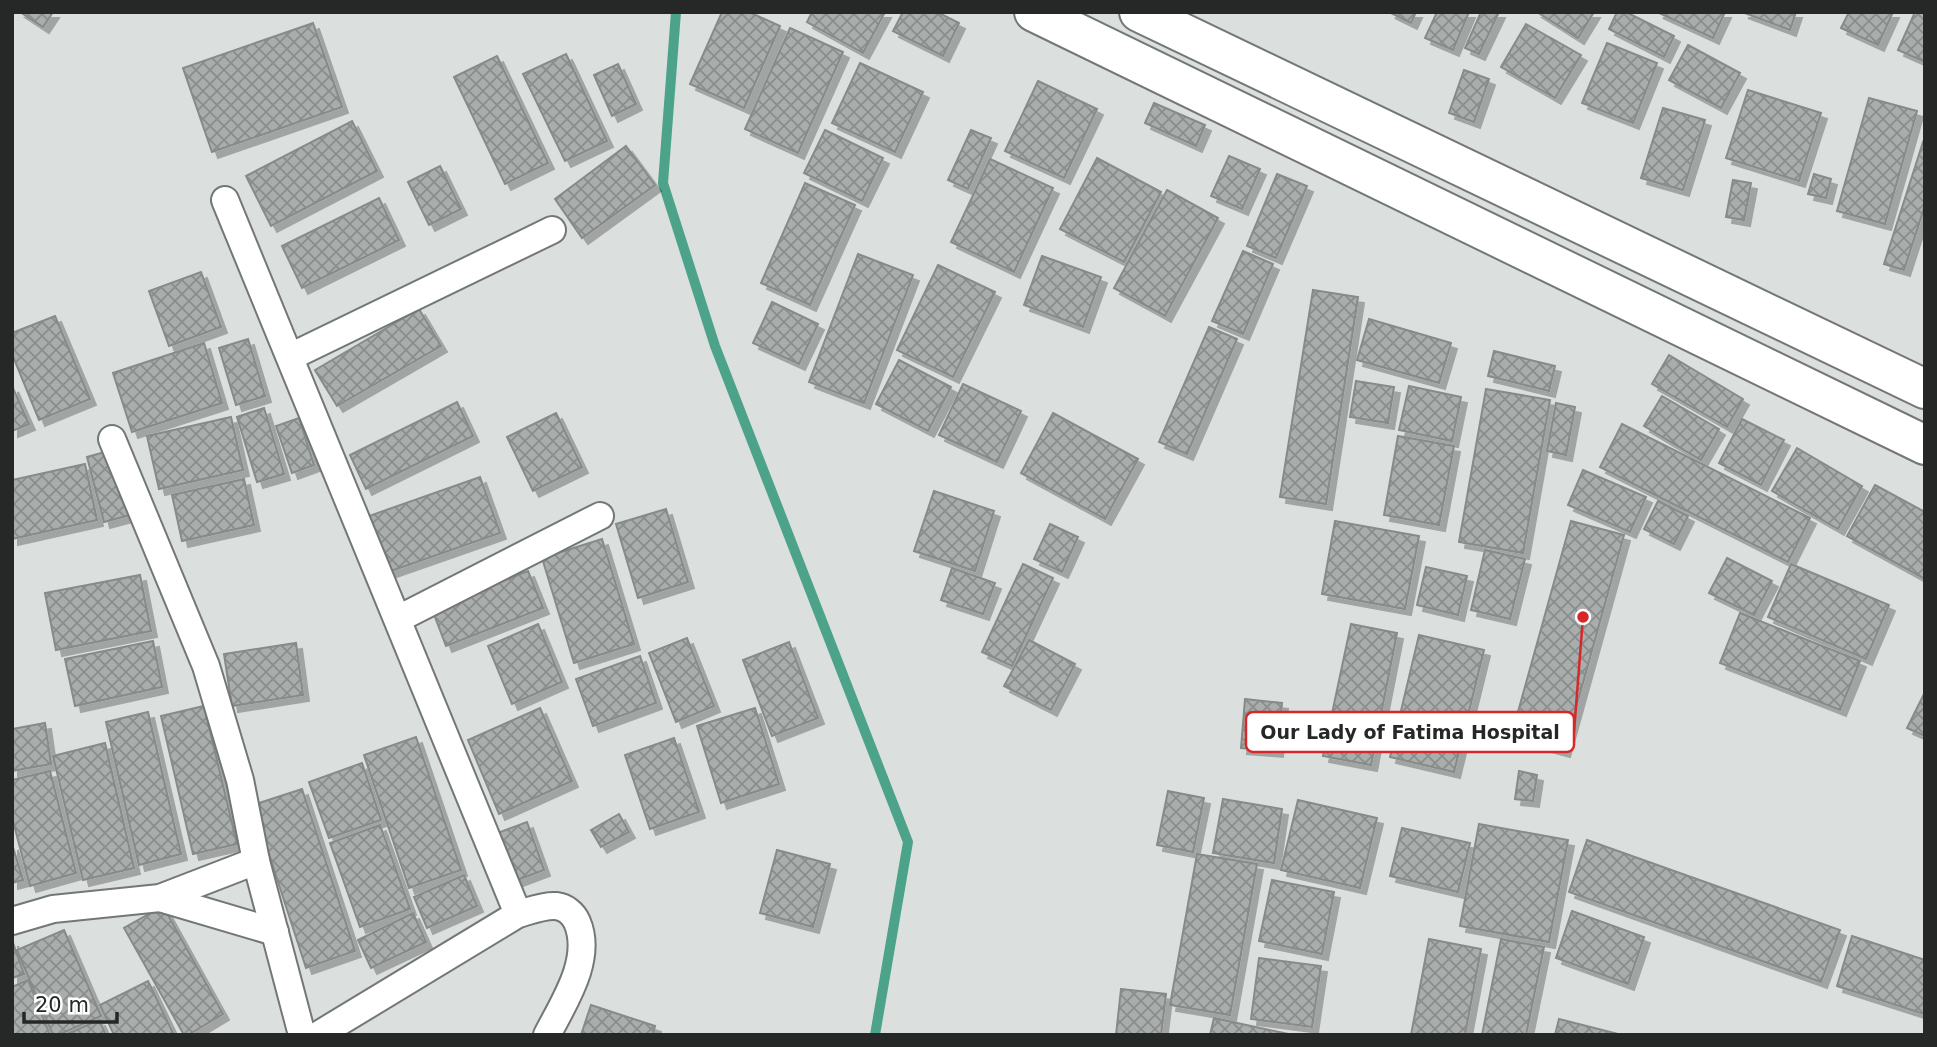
<svg xmlns="http://www.w3.org/2000/svg" width="1937" height="1047" font-family="'DejaVu Sans',sans-serif">
<style>
.lines{fill:none;stroke-linecap:round;stroke-linejoin:round}
.stream{stroke:#4da389;stroke-width:10}
.building{fill:url(#building-cross-hatch);stroke:#868b89;stroke-width:2;filter:url(#shadow)}
.street-casing{stroke:#737776;stroke-width:30}
.primary-casing{stroke:#737776;stroke-width:42}
.street{stroke:#fff;stroke-width:26}
.primary{stroke:#fff;stroke-width:38}
.leader{fill:none;stroke:#d62828;stroke-width:2.5}
.callout-dot{fill:#d62828;stroke:#fff;stroke-width:2.5}
.callout{fill:#fff;stroke:#d62828;stroke-width:2.5}
.callout-label{font-size:19px;text-anchor:middle;font-weight:bold;fill:#262827}
</style>
<defs>
<pattern id="building-cross-hatch" width="8" height="8" patternUnits="userSpaceOnUse" patternTransform="scale(1.75)"><rect width="8" height="8" fill="#a9aeac"/><path d="M0 0l8 8M0 8l8-8" fill="none" stroke="#898e8c"/></pattern>
<filter id="shadow"><feDropShadow dx="6" dy="6" stdDeviation="0" flood-color="#0004"/></filter>
</defs>
<rect width="100%" height="100%" fill="#dbe0de"/>
<g class="lines">
<polyline class="stream" points="676,12 663,183 715,346 908,842 875,1035"/>
</g>
<g class="building">
<polygon points="20,12 53,12 43,27"/>
<polygon points="722,12 749,12 780,26 744,108 690,84"/>
<polygon points="812,12 885,12 863,53 807,22"/>
<polygon points="903,12 937,12 959,23 943,56 893,31"/>
<polygon points="1389,12 1416,12 1411,23"/>
<polygon points="1437,12 1469,12 1453,50 1425,38"/>
<polygon points="1481,12 1499,12 1479,54 1465,48"/>
<polygon points="1537,12 1594,12 1578,38"/>
<polygon points="1617,12 1626,12 1674,36 1664,57 1609,29"/>
<polygon points="1657,12 1725,12 1713,38"/>
<polygon points="1742,12 1796,12 1790,30"/>
<polygon points="1849,12 1893,12 1878,45 1841,28"/>
<polygon points="1915,12 1925,12 1925,62 1898,50"/>
<polygon points="313,23 342,107 212,152 183,68"/>
<polygon points="1526,24 1581,55 1555,98 1501,67"/>
<polygon points="790,28 843,52 798,153 745,129"/>
<polygon points="1607,43 1657,63 1633,123 1582,103"/>
<polygon points="1688,45 1740,73 1721,108 1669,80"/>
<polygon points="566,54 607,141 565,161 523,74"/>
<polygon points="497,56 548,163 505,184 454,77"/>
<polygon points="860,63 923,92 895,152 832,123"/>
<polygon points="618,64 636,104 612,116 594,75"/>
<polygon points="1464,70 1489,79 1474,122 1449,113"/>
<polygon points="1038,81 1097,109 1064,178 1005,151"/>
<polygon points="1748,90 1821,113 1799,181 1726,158"/>
<polygon points="1869,98 1917,111 1885,224 1837,211"/>
<polygon points="1154,103 1205,125 1196,146 1145,123"/>
<polygon points="1663,108 1705,120 1683,190 1641,178"/>
<polygon points="352,121 377,171 271,226 246,176"/>
<polygon points="825,130 883,158 862,201 804,173"/>
<polygon points="971,130 991,138 968,189 948,180"/>
<polygon points="1923,142 1925,143 1925,205 1904,270 1884,264"/>
<polygon points="626,146 655,185 582,238 555,199"/>
<polygon points="1229,156 1260,169 1242,209 1211,196"/>
<polygon points="1097,158 1161,192 1124,262 1060,229"/>
<polygon points="990,159 1053,188 1014,272 951,242"/>
<polygon points="440,166 461,209 429,225 408,182"/>
<polygon points="1277,174 1307,186 1276,258 1247,246"/>
<polygon points="1814,174 1831,179 1826,198 1808,194"/>
<polygon points="1733,180 1751,183 1744,220 1726,217"/>
<polygon points="805,183 855,205 810,305 761,283"/>
<polygon points="1167,190 1218,218 1165,316 1114,288"/>
<polygon points="379,198 399,240 302,288 282,246"/>
<polygon points="1243,251 1273,264 1243,334 1212,321"/>
<polygon points="858,254 913,275 864,403 809,382"/>
<polygon points="1042,256 1101,277 1083,327 1024,305"/>
<polygon points="938,265 995,292 953,377 897,350"/>
<polygon points="201,272 221,327 169,346 149,291"/>
<polygon points="1313,290 1358,297 1326,504 1280,497"/>
<polygon points="772,302 818,324 799,364 753,343"/>
<polygon points="419,309 441,346 337,406 315,370"/>
<polygon points="55,316 90,399 39,420 12,354 12,333"/>
<polygon points="1369,319 1451,343 1439,383 1357,360"/>
<polygon points="1209,327 1237,339 1187,454 1159,442"/>
<polygon points="248,339 265,396 236,405 219,348"/>
<polygon points="204,343 222,403 132,432 113,373"/>
<polygon points="1494,351 1555,366 1549,391 1488,376"/>
<polygon points="1669,355 1743,399 1727,427 1652,384"/>
<polygon points="899,360 951,387 928,431 876,404"/>
<polygon points="1356,381 1394,387 1388,423 1350,417"/>
<polygon points="963,384 1021,411 997,462 939,435"/>
<polygon points="12,386 29,424 12,431"/>
<polygon points="1409,386 1461,397 1452,441 1399,430"/>
<polygon points="1486,389 1550,400 1523,553 1459,542"/>
<polygon points="1662,396 1719,429 1701,460 1644,426"/>
<polygon points="457,402 473,436 366,489 350,455"/>
<polygon points="1556,403 1575,407 1566,455 1547,451"/>
<polygon points="264,408 284,474 257,482 237,417"/>
<polygon points="556,413 582,467 533,491 507,437"/>
<polygon points="1053,413 1138,459 1105,519 1021,473"/>
<polygon points="231,417 243,470 159,489 147,436"/>
<polygon points="299,418 314,465 292,473 276,426"/>
<polygon points="1742,419 1784,440 1761,485 1719,463"/>
<polygon points="1622,424 1810,518 1788,562 1600,467"/>
<polygon points="1398,436 1454,446 1439,525 1384,515"/>
<polygon points="1797,448 1862,486 1838,529 1772,491"/>
<polygon points="112,450 130,515 104,522 87,457"/>
<polygon points="85,464 97,520 12,539 12,480"/>
<polygon points="1583,470 1646,497 1630,532 1568,505"/>
<polygon points="480,477 500,533 388,572 369,516"/>
<polygon points="244,479 254,525 182,541 172,495"/>
<polygon points="1875,485 1925,512 1925,579 1847,536"/>
<polygon points="934,491 994,511 975,571 914,551"/>
<polygon points="1658,501 1688,516 1674,544 1644,529"/>
<polygon points="666,509 688,582 638,598 616,524"/>
<polygon points="1335,521 1419,536 1405,609 1322,594"/>
<polygon points="1571,521 1624,535 1564,751 1511,737"/>
<polygon points="1050,524 1078,537 1062,572 1034,559"/>
<polygon points="602,539 634,644 574,663 542,558"/>
<polygon points="1485,550 1525,559 1510,619 1471,610"/>
<polygon points="1727,558 1772,581 1754,615 1709,593"/>
<polygon points="1023,564 1053,578 1012,666 982,652"/>
<polygon points="1791,564 1889,605 1866,659 1768,617"/>
<polygon points="1426,567 1467,576 1458,615 1417,605"/>
<polygon points="952,568 995,583 983,614 941,600"/>
<polygon points="528,571 543,608 446,646 432,609"/>
<polygon points="140,575 151,631 56,650 45,593"/>
<polygon points="1740,613 1860,661 1840,710 1720,663"/>
<polygon points="538,624 562,682 512,704 488,646"/>
<polygon points="1351,624 1397,633 1371,765 1323,756"/>
<polygon points="1419,635 1484,650 1454,772 1390,757"/>
<polygon points="687,638 714,706 676,722 649,653"/>
<polygon points="1029,640 1075,664 1051,710 1004,686"/>
<polygon points="153,641 162,687 75,706 65,659"/>
<polygon points="789,642 818,718 772,736 743,660"/>
<polygon points="296,643 303,695 232,706 224,654"/>
<polygon points="640,656 656,703 593,726 576,679"/>
<polygon points="1925,692 1925,736 1907,728"/>
<polygon points="1245,699 1282,703 1277,751 1241,748"/>
<polygon points="204,706 237,844 193,854 161,716"/>
<polygon points="540,708 572,781 499,814 468,740"/>
<polygon points="755,708 779,784 721,803 697,726"/>
<polygon points="148,712 181,854 139,865 106,722"/>
<polygon points="45,723 51,764 12,771 12,729"/>
<polygon points="416,737 461,870 409,888 364,755"/>
<polygon points="674,738 699,812 650,829 625,755"/>
<polygon points="105,743 134,868 83,880 53,756"/>
<polygon points="362,763 381,820 329,838 309,782"/>
<polygon points="50,771 76,873 30,886 12,817 12,780"/>
<polygon points="1519,771 1537,775 1533,801 1515,799"/>
<polygon points="302,789 355,951 306,968 253,805"/>
<polygon points="1168,791 1204,798 1193,852 1157,845"/>
<polygon points="1223,799 1282,809 1274,863 1213,853"/>
<polygon points="1298,800 1377,818 1360,888 1281,870"/>
<polygon points="619,814 629,832 601,847 591,830"/>
<polygon points="527,822 544,870 512,882 495,834"/>
<polygon points="1479,824 1568,840 1549,942 1460,926"/>
<polygon points="380,825 410,909 360,927 330,843"/>
<polygon points="1402,828 1470,843 1458,892 1390,876"/>
<polygon points="1587,840 1840,930 1821,982 1569,892"/>
<polygon points="12,844 23,880 12,883"/>
<polygon points="777,850 830,864 813,927 760,913"/>
<polygon points="1197,854 1257,864 1230,1015 1170,1005"/>
<polygon points="464,875 477,906 427,928 414,897"/>
<polygon points="1272,880 1334,892 1322,954 1259,941"/>
<polygon points="163,906 223,1014 188,1035 184,1035 124,928"/>
<polygon points="1572,911 1644,937 1628,984 1556,958"/>
<polygon points="413,913 426,942 371,968 358,940"/>
<polygon points="64,930 101,1016 58,1035 53,1035 17,950"/>
<polygon points="1852,936 1925,960 1924,1014 1837,986"/>
<polygon points="1429,939 1481,949 1465,1035 1411,1035"/>
<polygon points="1501,939 1544,947 1526,1035 1482,1035"/>
<polygon points="12,940 24,974 12,978"/>
<polygon points="1259,958 1321,966 1312,1027 1251,1019"/>
<polygon points="28,980 50,1035 12,1035 12,987"/>
<polygon points="148,981 174,1035 114,1035 100,1005"/>
<polygon points="1121,989 1166,994 1161,1035 1116,1035"/>
<polygon points="591,1005 655,1026 653,1035 581,1035"/>
<polygon points="1214,1018 1293,1035 1210,1035"/>
<polygon points="1559,1019 1622,1035 1555,1035"/>
<polygon points="99,1020 106,1035 65,1035"/>
</g>
<g class="lines">
<defs>
<g id="street">
<polyline points="225,200 518,914"/>
<polyline points="290,357 552,230"/>
<polyline points="112,439 206,666 240,780 256,861 302,1035"/>
<polyline points="398,619 600,516"/>
<polyline points="160,898 275,932"/>
<polyline points="12,921 53,909 160,898 256,861"/>
<path d="M318 1035 518 914C530 911 543 905 556 906 565 907 573 913 577 922 593 959 564 1002 547 1035"/>
</g>
<g id="primary">
<polyline points="1034,12 1925,445"/>
<polyline points="1139,12 1925,389"/>
</g>
</defs>
<use href="#street" class="street-casing"/>
<use href="#primary" class="primary-casing"/>
<use href="#street" class="street"/>
<use href="#primary" class="primary"/>
</g>
<path class="leader" d="M1583 617L1574 732"/>
<circle class="callout-dot" cx="1583" cy="617" r="7"/>
<rect class="callout" x="1246" y="712" width="328" height="40" rx="7"/>
<g class="callout-label">
<text x="1410" y="739">Our Lady of Fatima Hospital</text>
</g>
<rect width="1937" height="1047" fill="none" stroke="#262827" stroke-width="28"/>
<path d="M24 1012v10h93v-10" fill="none" stroke="#262827" stroke-width="3.5"/>
<text x="35" y="1012" font-size="21" fill="#262827" stroke="#ffffff" stroke-width="5" paint-order="stroke">20 m</text>
</svg>
